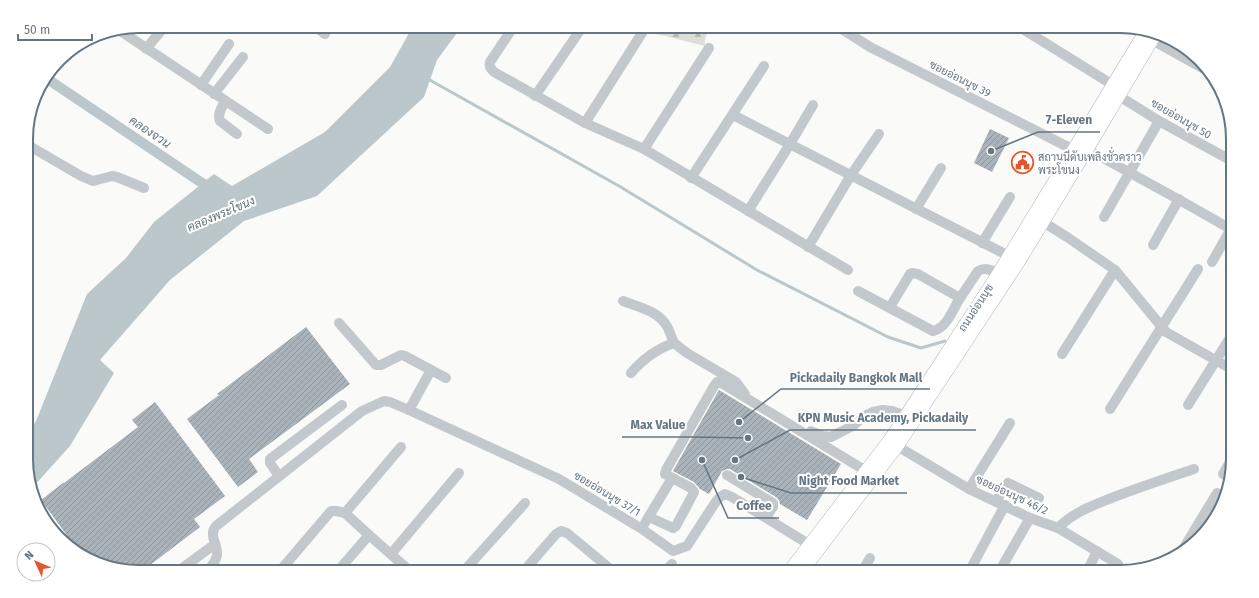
<svg xmlns="http://www.w3.org/2000/svg" width="1259" height="598" font-family="'Fira Sans',Sarabun,sans-serif">
<style>
.forest{fill:url(#forest-firs)}
.water{fill:#bbc7cb}
.lines{fill:none;stroke-linecap:round;stroke-linejoin:round}
.stream{stroke:#bbc7cb;stroke-width:3}
.canal{stroke:#bbc7cb;stroke-width:10}
.building{fill:url(#building-hatch)}
.major-casing{stroke:#b5babe;stroke-width:14}
.minor{stroke:#c3c8cc;stroke-width:10}
.major{stroke:#fff;stroke-width:13}
.labels{text-anchor:middle;dominant-baseline:central;stroke-width:4;stroke-linejoin:round;paint-order:stroke}
.street-label{font-size:11px;fill:#657683;stroke:#fff}
.poi-label{font-size:11px;fill:#657683;stroke:#fff;text-anchor:start}
.water-label{font-size:12px;font-style:italic;fill:#60757c;stroke:#fff}
.rim{fill:none;stroke:#657683;stroke-width:2}
.leader{fill:none;stroke:#657683;stroke-width:1.5}
.callout-dot{fill:#657683;stroke:#fff;stroke-width:1.5}
.callout-label{font-size:12px;text-anchor:middle;font-weight:bold;fill:#657683;stroke:#fff;stroke-width:4;stroke-linejoin:round;paint-order:stroke}
</style>
<defs>
<pattern id="forest-firs" width="22" height="20" patternUnits="userSpaceOnUse"><rect width="22" height="20" fill="#dadfd7"/><path d="M5 1l3.5 6h-7zM16 11l3.5 6h-7z" fill="#b4b9b4"/></pattern>
<pattern id="building-hatch" width="6" height="6" patternUnits="userSpaceOnUse"><rect width="6" height="6" fill="#aab3b9"/><path d="M-1 1l2-2M0 6l6-6M5 7l2-2" fill="none" stroke="#8e969c"/></pattern>
</defs>
<rect width="100%" height="100%" fill="#fafaf8"/>
<path class="forest" d="M625 26H714C707 33 704 36 705 46Z"/>
<polygon class="water" points="413,26 462,26 437,60 424,97 317,196 244,221 170,280 100,360 114,373 70,446 33,487 27,474 27,432 31,428 36,421 87,294 126,258 154,222 214,174 232,186 325,132 390,67"/>
<g class="lines">
<polyline class="stream" points="428,79 619,186 757,270 888,337 921,348 945,341"/>
<polyline class="canal" points="46,78 214,191"/>
</g>
<g class="building">
<polygon points="990,129 1009,138 992,172 974,163"/>
<polygon points="306,327 350,384 249,459 258,472 238,487 187,419 219,395 217,394"/>
<polygon points="719,390 841,464 807,520 780,504 779,500 776,497 730,469 727,469 722,471 709,494 700,489 694,482 673,471"/>
<polygon points="155,402 225,496 194,519 200,527 141,572 96,563 77,549 41,500 63,483 64,483 138,427 132,420"/>
</g>
<g class="lines">
<defs>
<g id="major">
<polyline points="789,572 890,440 906,416 999,273 1146,31"/>
<polyline points="801,572 897,446 1019,261 1087,149 1156,33"/>
</g>
</defs>
<use href="#major" class="major-casing"/>
<g class="minor">
<polyline points="314,26 325,34"/>
<path d="M514 26 490 62C489 66 490 68 494 72L585 123 644 149 848 270"/>
<polyline points="837,26 870,47 1074,150"/>
<polyline points="1018,26 1113,85"/>
<polyline points="119,30 268,129"/>
<polyline points="1152,40 1211,73"/>
<polyline points="146,49 165,26"/>
<polyline points="201,85 229,44"/>
<polyline points="214,94 243,57"/>
<polyline points="535,96 583,26"/>
<polyline points="1119,96 1159,121 1232,161"/>
<path d="M225 101C222 107 217 114 220 121L237 134"/>
<polyline points="733,115 1009,256"/>
<polyline points="585,123 642,33"/>
<polyline points="26,144 81,176 93,181 112,176 117,177 144,188"/>
<polyline points="644,149 709,48"/>
<path d="M1087 149C1135 176 1185 202 1232 230"/>
<polyline points="691,178 764,66"/>
<polyline points="916,209 941,168"/>
<polyline points="748,211 790,144 813,105"/>
<polyline points="1104,217 1159,121"/>
<polyline points="1043,222 1067,237 1115,270 1166,332 1233,370"/>
<polyline points="982,243 1010,197"/>
<polyline points="1153,245 1179,199"/>
<polyline points="808,247 851,175 879,134"/>
<polyline points="1212,262 1232,227"/>
<path d="M858 291 933 331C947 328 953 309 960 298L918 274 912 273 910 274 890 307"/>
<path d="M960 298 978 271C985 267 991 270 999 273"/>
<path d="M623 301C639 307 659 311 668 328 670 333 672 338 674 343"/>
<polyline points="339,323 376,365 381,365 401,355 405,356 431,370 409,410"/>
<polyline points="1062,354 1115,270"/>
<polyline points="431,370 446,378"/>
<path d="M631 373C643 359 656 349 674 343L687 353 736 382 745 394"/>
<polyline points="1188,405 1233,333"/>
<polyline points="1110,409 1198,269"/>
<polyline points="811,431 823,436 831,437 854,425 864,416 873,412 883,410 892,411 906,416"/>
<polyline points="897,446 969,489 1030,518 1058,528 1118,564"/>
<polyline points="727,475 773,503 773,507 766,517"/>
<polyline points="279,476 270,463 270,459 342,405"/>
<polyline points="1229,477 1223,474 1233,457"/>
<polyline points="969,489 1010,423"/>
<polyline points="996,501 1008,483 1039,498"/>
<polyline points="649,517 673,528 676,526 692,496 694,492 691,488 665,474 666,470 714,386 717,382 723,384 866,471"/>
<polyline points="645,523 672,478"/>
<path d="M1058 528C1073 513 1089 507 1109 499 1137 488 1165 479 1194 469"/>
<polyline points="369,535 411,572"/>
<polyline points="391,554 459,473"/>
<polyline points="1180,554 1217,493"/>
<polyline points="970,570 1005,505"/>
<polyline points="177,572 215,544"/>
<path d="M207 572C211 566 216 562 217 555 218 544 208 535 216 526L362 411 384 401 390 402 409 410 559 479 642 529 673 551 687 546 715 503 720 497 725 494 732 497 810 545"/>
<polyline points="279,572 331,511 336,511 345,513"/>
<polyline points="337,572 369,535 345,513 401,447"/>
<polyline points="463,572 525,503"/>
<polyline points="523,572 556,534 561,531 567,533 614,572"/>
<polyline points="664,572 672,564"/>
<polyline points="862,572 870,558"/>
<polyline points="999,572 1030,518"/>
<polyline points="1087,572 1097,551"/>
</g>
<use href="#major" class="major"/>
</g>
<defs>
<symbol id="civic-ring" viewBox="-11 -11 22 22"><circle r="9.5" fill="#fff" stroke="#e4572e" stroke-width="1.5"/><path d="M-.6-6.5H3V-4.5H.6V-3L4-1V1h2V6H-6V1h2V-1L-.6-3ZM-1.2 2.5V6h2.4V2.5Z" fill="#e4572e"/></symbol>
</defs>
<g fill-rule="evenodd">
<use href="#civic-ring" x="1010" y="150" width="25" height="25"/>
</g>
<g class="labels">
<g class="street-label">
<text transform="translate(960 79) rotate(27)">ซอยอ่อนนุช 39</text>
<text transform="translate(1181 119) rotate(30)">ซอยอ่อนนุช 50</text>
<text transform="translate(976 308) rotate(-57)">ถนนอ่อนนุช</text>
<text transform="translate(607 494) rotate(31)">ซอยอ่อนนุช 37/1</text>
<text transform="translate(1012 495) rotate(25)">ซอยอ่อนนุช 46/2</text>
</g>
<g class="poi-label">
<text x="1038" y="157">สถานนีดับเพลิงชั่วคราว<tspan x="1038" dy="13">พระโขนง</tspan></text>
</g>
<g class="water-label">
<text transform="translate(150 132) rotate(34)">คลองจวน</text>
<text transform="translate(221 214) rotate(-23)">คลองพระโขนง</text>
</g>
</g>
<path d="M0 0H1259V598H0ZM139 33H1120A106 106 0 0 1 1226 139V459A106 106 0 0 1 1120 565H139A106 106 0 0 1 33 459V139A106 106 0 0 1 139 33Z" fill="#fff" fill-rule="evenodd"/>
<path class="rim" d="M139 33H1120A106 106 0 0 1 1226 139V459A106 106 0 0 1 1120 565H139A106 106 0 0 1 33 459V139A106 106 0 0 1 139 33Z"/>
<path class="leader" d="M991 151L1038 132H1100M739 422L781 389H930M735 460L790 430H976M748 438L693 437H622M741 477L791 493H907M702 460L728 518H779"/>
<g class="callout-dot">
<circle cx="991" cy="151" r="4"/>
<circle cx="739" cy="422" r="4"/>
<circle cx="735" cy="460" r="4"/>
<circle cx="748" cy="438" r="4"/>
<circle cx="741" cy="477" r="4"/>
<circle cx="702" cy="460" r="4"/>
</g>
<g class="callout-label">
<text x="1069" y="124">7-Eleven</text>
<text x="856" y="382">Pickadaily Bangkok Mall</text>
<text x="883" y="422">KPN Music Academy, Pickadaily</text>
<text x="658" y="429">Max Value</text>
<text x="849" y="485">Night Food Market</text>
<text x="754" y="510">Coffee</text>
</g>
<g transform="translate(36 562) rotate(314)"><circle r="19" fill="#ffffff" stroke="#c1c8cd"/>
<path d="M0-3L7 15L0 10L-7 15Z" fill="#e4572e"/>
<text y="-6" font-size="11" font-weight="bold" text-anchor="middle" fill="#657683">N</text>
</g>
<path d="M18 34v6h74v-6" fill="none" stroke="#657683" stroke-width="2"/>
<text x="24" y="34" font-size="12" fill="#657683" stroke="#ffffff" stroke-width="3" paint-order="stroke">50 m</text>
</svg>
